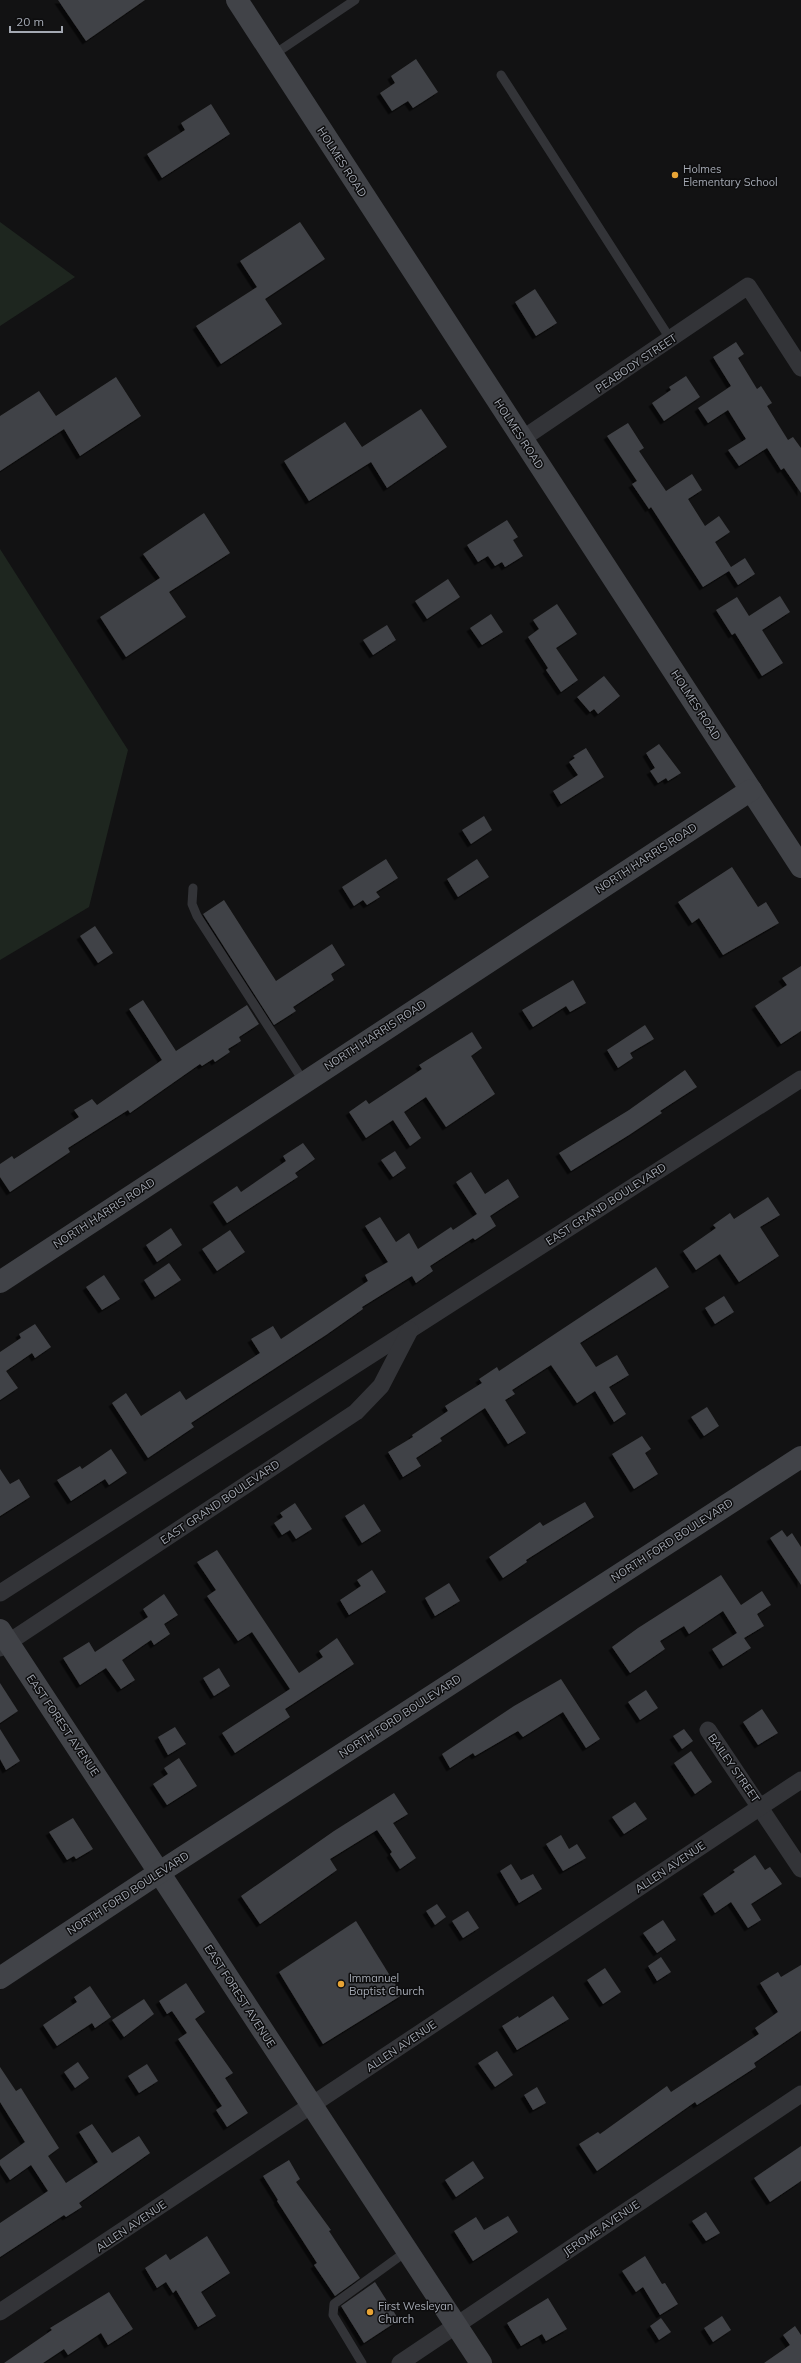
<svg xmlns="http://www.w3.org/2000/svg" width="801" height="2363" font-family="Mulish,sans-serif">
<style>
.green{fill:#1e261f}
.building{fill:#414246;filter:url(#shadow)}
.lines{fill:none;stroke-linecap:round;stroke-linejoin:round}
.lane{stroke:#333438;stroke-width:9}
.street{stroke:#333438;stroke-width:17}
.secondary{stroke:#414348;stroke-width:22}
.poi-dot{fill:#e8a435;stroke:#0d0d0e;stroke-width:1.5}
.labels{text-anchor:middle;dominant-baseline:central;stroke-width:3;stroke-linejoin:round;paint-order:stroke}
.street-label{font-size:11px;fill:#a4a9b3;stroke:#0d0d0e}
.poi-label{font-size:11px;fill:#a4a9b3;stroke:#0d0d0e;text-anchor:start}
</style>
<defs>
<filter id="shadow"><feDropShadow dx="-3.5" dy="3.5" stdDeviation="0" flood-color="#0009"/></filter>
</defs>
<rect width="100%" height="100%" fill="#121213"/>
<g class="green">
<polygon points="0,222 75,277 0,326"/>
<polygon points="0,549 128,750 89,907 0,960"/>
</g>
<g class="building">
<polygon points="58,0 145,0 86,41"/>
<polygon points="416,59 438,92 413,108 408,101 392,111 380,93 395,83 391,76"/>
<polygon points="211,104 230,134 162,178 147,154 185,130 181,123"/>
<polygon points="300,222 325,259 265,299 282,324 221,364 196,326 257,287 240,261"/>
<polygon points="535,289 557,323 536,336 515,302"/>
<polygon points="736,342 744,354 738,358 757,389 761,386 772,403 767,406 778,424 788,440 793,437 801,448 801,493 784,468 781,470 767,448 739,466 728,450 746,439 728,410 708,423 698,408 731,386 713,357"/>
<polygon points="686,376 700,397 664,421 652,403 671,390 669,387"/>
<polygon points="116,377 141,416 80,456 64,429 0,471 0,416 39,391 56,416"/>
<polygon points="421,409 447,447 387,488 371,462 309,501 284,461 345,422 362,447"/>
<polygon points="628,423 644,448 639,451 666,491 692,474 702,490 688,499 705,526 719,516 730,532 715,542 731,567 745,558 755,574 738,585 729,571 703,587 651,507 649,509 632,484 637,481 607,436"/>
<polygon points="204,513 230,553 169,592 186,617 126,657 100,617 160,578 143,554"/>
<polygon points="507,520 518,537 513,540 523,556 505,567 502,562 495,566 488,556 478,562 467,545"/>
<polygon points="448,579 460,597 427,619 415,601"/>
<polygon points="780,596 790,612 762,630 783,663 762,676 735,633 732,635 716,610 737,597 749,616"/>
<polygon points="557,604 577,634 556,648 578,680 561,692 546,670 548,668 528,637 539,629 533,620"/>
<polygon points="491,614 503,632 482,645 470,628"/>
<polygon points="387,625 396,640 373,655 363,640"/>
<polygon points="604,676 620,696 598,714 594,709 590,712 577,697"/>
<polygon points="659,744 681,773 668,781 666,778 658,783 650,771 655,768 646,753"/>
<polygon points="586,748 604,777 561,804 553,791 578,775 569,762 575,758 573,756"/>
<polygon points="484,816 492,830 471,844 462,830"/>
<polygon points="386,859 398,878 376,892 380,897 367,905 363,900 354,906 342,887"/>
<polygon points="477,859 489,877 458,897 447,879"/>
<polygon points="732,867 758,907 766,902 779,923 723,955 699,918 692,923 678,902"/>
<polygon points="224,900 276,981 332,944 345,965 331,974 334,980 293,1007 296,1011 274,1025 203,914"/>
<polygon points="95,926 113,953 98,963 80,936"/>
<polygon points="801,966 801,1031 781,1044 755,1006 787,985 782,978"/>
<polygon points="573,980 586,1003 570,1012 566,1006 533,1027 522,1010"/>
<polygon points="143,1000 176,1051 247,1005 259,1024 239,1037 241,1041 228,1049 230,1052 215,1062 213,1059 202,1066 200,1064 130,1113 128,1110 68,1148 70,1152 10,1192 0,1177 0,1164 12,1156 14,1159 79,1117 74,1110 92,1099 97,1105 162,1060 129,1009"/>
<polygon points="645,1025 654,1039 630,1053 633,1058 618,1068 607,1050"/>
<polygon points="472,1032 482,1048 471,1056 495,1094 446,1127 426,1097 404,1112 421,1138 410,1146 393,1120 366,1138 349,1112 366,1100 369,1104 422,1069 419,1065"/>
<polygon points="685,1070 697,1087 660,1111 662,1113 629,1135 571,1171 559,1153 629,1110"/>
<polygon points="303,1143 315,1159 295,1173 298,1177 227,1223 213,1202 237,1186 241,1192 286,1161 283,1156"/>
<polygon points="395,1151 406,1168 393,1177 381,1160"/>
<polygon points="471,1172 485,1194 508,1179 519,1197 490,1216 496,1226 475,1240 473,1238 430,1266 433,1271 416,1283 412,1276 362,1307 363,1309 326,1335 191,1423 194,1427 148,1458 112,1403 126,1393 141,1416 180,1391 186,1400 260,1353 251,1339 273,1326 281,1339 368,1281 365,1275 388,1262 365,1226 380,1217 396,1242 409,1233 418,1249 451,1227 453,1230 477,1214 456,1182"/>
<polygon points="768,1197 780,1215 760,1227 779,1256 739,1282 720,1254 696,1270 683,1251 716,1228 713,1225 730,1213 734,1219"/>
<polygon points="171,1228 182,1245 157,1262 146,1245"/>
<polygon points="230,1230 245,1252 217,1271 202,1249"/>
<polygon points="169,1263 181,1280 155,1297 144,1280"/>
<polygon points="656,1267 669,1287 580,1343 596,1367 617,1355 629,1375 609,1387 626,1414 614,1422 595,1391 577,1403 551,1365 512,1390 515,1394 505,1400 526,1433 508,1444 485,1408 440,1438 442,1441 416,1458 421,1466 403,1477 388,1452 413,1437 412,1435 448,1411 445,1406 482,1383 479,1379 497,1367 499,1371"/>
<polygon points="104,1275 120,1299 102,1310 86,1287"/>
<polygon points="724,1296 734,1312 715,1324 705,1308"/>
<polygon points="35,1324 51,1347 35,1358 32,1353 6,1371 18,1388 0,1400 0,1352 21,1338 19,1334"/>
<polygon points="707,1407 719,1426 704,1436 691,1417"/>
<polygon points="642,1436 651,1449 645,1453 658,1474 634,1489 612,1454"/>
<polygon points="111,1449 127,1473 109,1485 105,1479 71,1501 57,1480 80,1466 82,1469"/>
<polygon points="0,1469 10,1484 19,1479 30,1497 0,1516"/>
<polygon points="585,1502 594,1517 526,1560 527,1562 503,1578 489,1557 540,1522 543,1526"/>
<polygon points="295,1503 312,1529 296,1539 290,1530 282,1535 274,1523 283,1517 280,1513"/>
<polygon points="364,1504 381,1531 362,1543 345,1516"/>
<polygon points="782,1530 787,1537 792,1533 801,1547 801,1585 770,1538"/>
<polygon points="217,1550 299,1673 323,1657 319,1651 337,1638 354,1664 285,1709 290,1717 235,1753 222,1733 290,1689 252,1632 238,1641 207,1596 216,1590 197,1562"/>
<polygon points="372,1570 386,1592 349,1615 340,1600 361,1586 357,1580"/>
<polygon points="721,1575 741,1605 762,1591 771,1605 757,1614 764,1626 744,1638 751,1648 723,1666 712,1649 737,1633 723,1611 689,1634 684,1626 660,1641 665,1649 630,1673 612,1647 638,1628"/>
<polygon points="449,1583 460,1601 435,1616 425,1598"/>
<polygon points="164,1594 178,1615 164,1624 170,1634 154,1645 151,1640 122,1660 135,1680 121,1689 106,1668 80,1685 63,1658 89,1642 95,1652 148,1617 143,1609"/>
<polygon points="219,1668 230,1686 214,1696 203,1678"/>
<polygon points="561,1679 600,1739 586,1748 563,1712 523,1737 518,1731 475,1756 473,1753 450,1768 442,1754 514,1706"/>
<polygon points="0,1683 18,1711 0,1723"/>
<polygon points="646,1690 658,1708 640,1720 628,1702"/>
<polygon points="762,1709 778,1733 758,1745 743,1722"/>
<polygon points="175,1727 186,1744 168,1755 158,1737"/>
<polygon points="0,1729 20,1761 6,1770 0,1759"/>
<polygon points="684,1729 693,1741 682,1749 673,1736"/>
<polygon points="691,1751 712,1782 695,1794 674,1763"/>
<polygon points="179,1758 197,1786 167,1805 153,1784 168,1774 164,1768"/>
<polygon points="394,1793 408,1814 393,1823 416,1858 400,1869 390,1854 392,1852 377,1830 330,1859 337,1870 260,1924 241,1896 334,1831"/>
<polygon points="635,1802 647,1819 624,1834 612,1817"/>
<polygon points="73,1818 93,1849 76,1859 74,1856 67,1860 49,1832"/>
<polygon points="561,1835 569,1849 577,1844 586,1858 563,1871 546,1844"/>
<polygon points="755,1855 765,1870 770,1867 782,1884 751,1904 761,1920 748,1928 731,1902 715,1913 703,1894 735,1872 733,1870"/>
<polygon points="511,1864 521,1880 533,1874 542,1889 519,1903 500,1871"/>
<polygon points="437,1904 446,1917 435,1925 426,1911"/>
<polygon points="468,1911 479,1928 463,1938 452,1921"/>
<polygon points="663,1920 676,1940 657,1953 643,1933"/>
<polygon points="356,1921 402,1995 323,2044 279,1972"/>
<polygon points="661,1957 671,1972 657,1981 648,1966"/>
<polygon points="801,1965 801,2031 754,2063 756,2067 697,2105 695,2102 597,2171 579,2144 598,2132 600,2134 667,2086 671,2092 759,2034 755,2028 778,2012 760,1983 778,1972 781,1977"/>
<polygon points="605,1968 621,1992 603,2004 587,1980"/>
<polygon points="186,1983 205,2012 195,2019 233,2073 225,2078 248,2113 227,2127 216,2110 222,2106 178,2039 187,2033 172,2011 167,2014 159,2001"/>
<polygon points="90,1986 111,2017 95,2028 92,2023 57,2046 43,2025 77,2002 74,1997"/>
<polygon points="553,1996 569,2019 517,2050 502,2026 518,2016 519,2018"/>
<polygon points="144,1999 154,2014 124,2037 112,2020"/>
<polygon points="497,2051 513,2075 495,2087 478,2063"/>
<polygon points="78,2062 89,2078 75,2088 64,2072"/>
<polygon points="147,2064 158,2081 139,2093 128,2076"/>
<polygon points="0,2067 16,2091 21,2088 59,2148 48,2156 66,2183 98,2162 79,2132 92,2124 112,2153 139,2136 150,2153 79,2203 82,2207 66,2217 64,2215 0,2257 0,2223 48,2191 31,2165 10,2180 0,2165 0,2160 25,2142 0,2102"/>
<polygon points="537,2087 546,2103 533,2110 524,2095"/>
<polygon points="801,2146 801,2181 770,2202 754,2178"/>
<polygon points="289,2160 300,2179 296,2182 331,2230 329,2231 360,2278 335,2296 314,2265 317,2263 277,2201 278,2200 263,2176"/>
<polygon points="473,2161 484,2178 456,2197 445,2180"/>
<polygon points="706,2212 720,2233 706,2241 692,2221"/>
<polygon points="508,2216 518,2232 473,2261 454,2231 476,2217 484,2230"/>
<polygon points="207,2236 230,2273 201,2292 216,2316 198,2327 176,2290 173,2293 166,2282 157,2288 145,2268 166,2254 170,2260"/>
<polygon points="645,2256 662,2284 665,2283 678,2304 660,2315 643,2287 636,2292 622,2271"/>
<polygon points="375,2282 399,2320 364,2343 341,2306"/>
<polygon points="109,2292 133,2329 108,2345 101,2333 68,2355 64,2349 43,2363 4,2363 52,2330 50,2328"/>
<polygon points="548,2298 567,2329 546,2341 542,2334 521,2346 507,2323"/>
<polygon points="722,2316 731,2330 713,2342 704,2328"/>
<polygon points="661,2318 671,2332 659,2340 650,2326"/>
<polygon points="795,2326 801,2335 801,2363 764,2363 790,2345 783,2335"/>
</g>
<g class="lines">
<g class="lane">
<polyline points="273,55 355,0"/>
<polyline points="501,75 671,340"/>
<polyline points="193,888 192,904 197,916 304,1082"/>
<polyline points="362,2363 333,2315 334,2304 407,2251"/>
</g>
<g class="street">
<polyline points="522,439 748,286 801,368"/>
<polyline points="0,1593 801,1079"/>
<polyline points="0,1648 356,1412 381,1386 410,1330"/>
<polyline points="708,1730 801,1869"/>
<polyline points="0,2312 801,1780"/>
<polyline points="400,2363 801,2094"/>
</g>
<g class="secondary">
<polyline points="237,0 801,867"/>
<polyline points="0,1282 751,790"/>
<polyline points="0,1630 481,2363"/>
<polyline points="0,1978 160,1872 801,1457"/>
</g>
</g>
<g class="poi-dot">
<circle cx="675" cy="175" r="4"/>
<circle cx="341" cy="1984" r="4"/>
<circle cx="370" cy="2312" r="4"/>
</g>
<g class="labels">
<g class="street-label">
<text transform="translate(342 162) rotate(57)">HOLMES ROAD</text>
<text transform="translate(636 363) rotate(-34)">PEABODY STREET</text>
<text transform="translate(519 434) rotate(57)">HOLMES ROAD</text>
<text transform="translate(696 705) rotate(57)">HOLMES ROAD</text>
<text transform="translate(646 858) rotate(-33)">NORTH HARRIS ROAD</text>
<text transform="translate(375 1035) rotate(-33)">NORTH HARRIS ROAD</text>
<text transform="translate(606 1204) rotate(-33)">EAST GRAND BOULEVARD</text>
<text transform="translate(104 1213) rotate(-33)">NORTH HARRIS ROAD</text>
<text transform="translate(220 1502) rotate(-34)">EAST GRAND BOULEVARD</text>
<text transform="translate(672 1540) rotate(-33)">NORTH FORD BOULEVARD</text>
<text transform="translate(400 1716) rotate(-33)">NORTH FORD BOULEVARD</text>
<text transform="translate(63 1725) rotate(56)">EAST FOREST AVENUE</text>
<text transform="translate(734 1768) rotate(55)">BAILEY STREET</text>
<text transform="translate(670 1867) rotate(-34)">ALLEN AVENUE</text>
<text transform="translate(128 1893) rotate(-33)">NORTH FORD BOULEVARD</text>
<text transform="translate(240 1996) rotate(57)">EAST FOREST AVENUE</text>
<text transform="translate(401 2046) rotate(-34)">ALLEN AVENUE</text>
<text transform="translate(131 2226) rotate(-34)">ALLEN AVENUE</text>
<text transform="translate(601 2228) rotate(-34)">JEROME AVENUE</text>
</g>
<g class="poi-label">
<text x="683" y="169">Holmes<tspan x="683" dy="13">Elementary School</tspan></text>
<text x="349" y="1978">Immanuel<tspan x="349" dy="13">Baptist Church</tspan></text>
<text x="378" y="2306">First Wesleyan<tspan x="378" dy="13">Church</tspan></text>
</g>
</g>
<path d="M10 26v6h52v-6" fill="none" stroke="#a4a9b3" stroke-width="2"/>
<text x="16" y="26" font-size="12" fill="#a4a9b3" stroke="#0d0d0e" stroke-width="3" paint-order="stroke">20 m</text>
</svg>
